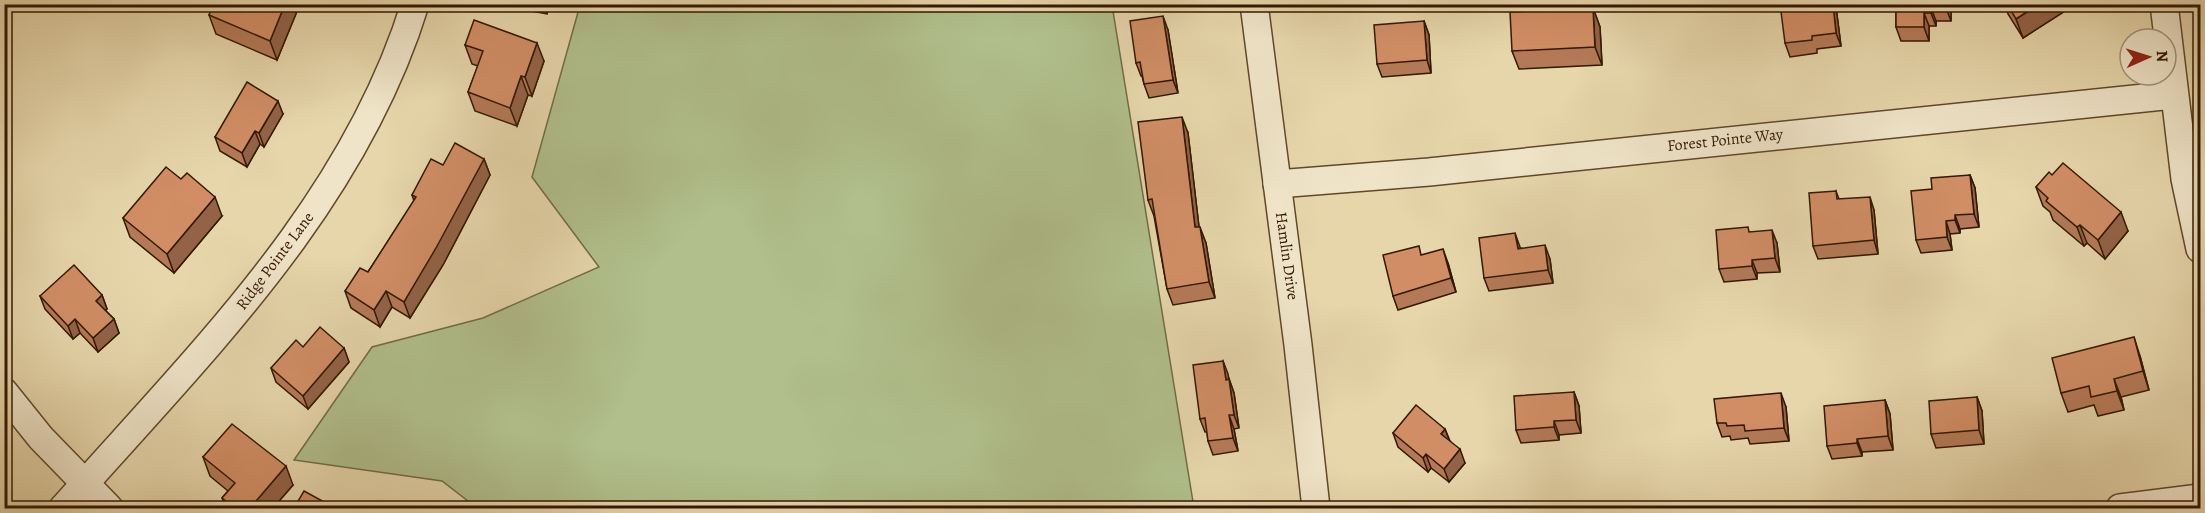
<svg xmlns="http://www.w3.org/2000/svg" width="2205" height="513" font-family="Alegreya,serif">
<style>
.green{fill:#b0bf8c;stroke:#726c46;stroke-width:1.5}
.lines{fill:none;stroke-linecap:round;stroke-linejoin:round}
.street-casing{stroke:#60482a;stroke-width:30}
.street{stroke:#efe4c8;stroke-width:27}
.wall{fill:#b47a57;stroke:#331800;stroke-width:1.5}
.shaded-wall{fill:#926347;stroke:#331800;stroke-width:1.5}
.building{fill:#d18e65;stroke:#331800;stroke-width:1.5}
.labels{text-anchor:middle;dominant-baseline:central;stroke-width:6;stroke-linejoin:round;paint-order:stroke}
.street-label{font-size:16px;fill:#331800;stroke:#efe4c8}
</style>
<rect width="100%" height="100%" fill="#e6d6aa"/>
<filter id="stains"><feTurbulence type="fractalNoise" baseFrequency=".00333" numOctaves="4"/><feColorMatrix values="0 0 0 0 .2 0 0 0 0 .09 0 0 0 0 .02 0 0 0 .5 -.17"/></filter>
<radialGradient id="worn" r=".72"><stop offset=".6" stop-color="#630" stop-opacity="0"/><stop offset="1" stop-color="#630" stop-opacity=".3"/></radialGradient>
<polygon class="green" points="580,5 1112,5 1194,508 477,508 442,481 294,460 372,347 483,318 599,267 532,177"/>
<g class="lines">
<defs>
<g id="street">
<polyline points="1254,4 1298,345 1316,508"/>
<polyline points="2164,4 2185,179 2200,249"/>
<polyline points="1277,184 1429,172 2173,95"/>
<polyline points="4,392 41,438 109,508"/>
<path d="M63 508C198 355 353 206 415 4"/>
<polyline points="2120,508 2200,498"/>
</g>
</defs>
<use href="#street" class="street-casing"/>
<use href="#street" class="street"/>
</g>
<g class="wall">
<polygon points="300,4 277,60 216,34 209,15"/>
<polygon points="514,4 549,4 547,14 515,8"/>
<polygon points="1833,4 1835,4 1836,7 1841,46 1817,49 1817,53 1790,57 1785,43"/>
<polygon points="1896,4 1951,4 1951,21 1936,21 1936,26 1929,26 1929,41 1901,41 1896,27"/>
<polygon points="2004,4 2076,4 2023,38 2008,14"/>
<polygon points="1593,8 1600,27 1602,65 1519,69 1512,51"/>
<polygon points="1424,21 1429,35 1431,73 1382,77 1377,64"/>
<polygon points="1168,30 1178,93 1149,98 1144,84 1142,76 1141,76 1136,63"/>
<polygon points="465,45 544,61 532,96 528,95 517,126 475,111 468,92 478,66 472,64"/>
<polygon points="283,114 264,147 260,144 247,167 220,151 215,137"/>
<polygon points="1188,133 1199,227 1206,243 1215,298 1173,305 1167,289 1154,216 1148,200"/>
<polygon points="484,159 490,175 443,265 410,318 392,307 380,327 351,308 345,291 368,272 414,201 412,195 443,165"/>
<polygon points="1970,175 1975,188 1979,227 1960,229 1960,233 1950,234 1952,250 1921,253 1916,240 1932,189"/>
<polygon points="2052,175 2128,231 2105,259 2087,243 2084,246 2053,220 2050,212 2043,206 2036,187"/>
<polygon points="1836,191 1839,199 1874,210 1878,254 1818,259 1813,246"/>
<polygon points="222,216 174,273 130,237 123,218"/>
<polygon points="1750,232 1777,243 1780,272 1757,273 1757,279 1724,282 1719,269"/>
<polygon points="1521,248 1550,259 1553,283 1489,291 1484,278"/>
<polygon points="1422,255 1448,263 1456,292 1398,310 1393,296"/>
<polygon points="102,295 107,309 105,310 114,319 119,333 98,352 80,333 73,339 45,309 40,296"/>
<polygon points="303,347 344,348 349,362 308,409 276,382 271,368"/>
<polygon points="2140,356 2149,390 2121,397 2124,410 2098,416 2094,405 2068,412 2061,393"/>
<polygon points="1223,361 1234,393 1239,428 1234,429 1238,451 1213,455 1208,441 1207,432 1205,432 1200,419"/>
<polygon points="1574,392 1579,406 1581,433 1559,435 1559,440 1521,443 1516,430"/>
<polygon points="1977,397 1982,411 1984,444 1936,448 1931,434"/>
<polygon points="1885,400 1890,414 1893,450 1862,452 1862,456 1832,459 1827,446"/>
<polygon points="1786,407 1789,441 1750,444 1748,438 1731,440 1730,436 1722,437 1717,423"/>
<polygon points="1445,429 1450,441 1465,463 1449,482 1431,468 1428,472 1398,447 1393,433"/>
<polygon points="203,457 293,485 273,508 226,508 222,498 228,491 210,476"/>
</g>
<g class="shaded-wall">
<polygon points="285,4 300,4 277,60 270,41"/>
<polygon points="544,4 549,4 547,14"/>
<polygon points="1833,4 1835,4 1836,7 1841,46 1836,33"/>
<polygon points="1946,4 1951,4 1951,21 1946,8"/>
<polygon points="2039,4 2076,4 2023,38 2016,19"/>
<polygon points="1593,8 1600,27 1602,65 1595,47"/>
<polygon points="1931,8 1936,21 1936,26 1931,13"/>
<polygon points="1924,13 1929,26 1929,41 1924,27"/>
<polygon points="1163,16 1168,30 1178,93 1173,80"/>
<polygon points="1424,21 1429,35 1431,73 1427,60"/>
<polygon points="537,43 544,61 532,96 525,77"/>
<polygon points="521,76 528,95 517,126 510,108"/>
<polygon points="278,101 283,114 264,147 259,133"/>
<polygon points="1182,117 1188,133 1201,244 1195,227"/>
<polygon points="255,131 260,144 247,167 242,153"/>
<polygon points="484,159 490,175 443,265 410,318 404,302"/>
<polygon points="1970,175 1975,188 1979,227 1974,214"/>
<polygon points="215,197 222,216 174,273 167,254"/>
<polygon points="1870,197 1874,210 1878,254 1874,240"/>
<polygon points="2121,212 2128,231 2105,259 2098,240"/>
<polygon points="1955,215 1960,229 1960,233 1955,220"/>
<polygon points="1946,221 1950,234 1952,250 1947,237"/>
<polygon points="2080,225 2087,243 2084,246 2077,227"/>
<polygon points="1200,227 1206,243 1215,298 1209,282"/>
<polygon points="1772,230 1777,243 1780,272 1775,258"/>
<polygon points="1515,233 1520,247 1523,262 1518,249"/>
<polygon points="1545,245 1550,259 1553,283 1548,270"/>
<polygon points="1443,249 1448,263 1456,292 1451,278"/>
<polygon points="1752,260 1757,273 1757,279 1752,266"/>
<polygon points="386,291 392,307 380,327 374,310"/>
<polygon points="102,295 107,309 101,314 96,301"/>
<polygon points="75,319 80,333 73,339 68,326"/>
<polygon points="114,319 119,333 98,352 93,338"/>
<polygon points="2134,337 2140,356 2149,390 2143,371"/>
<polygon points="344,348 349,362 308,409 303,396"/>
<polygon points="1223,361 1228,374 1231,393 1226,380"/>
<polygon points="1229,379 1234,393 1239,428 1234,415"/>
<polygon points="2114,379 2121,397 2124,410 2117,391"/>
<polygon points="1574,392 1579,406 1581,433 1576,420"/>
<polygon points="1781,393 1786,407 1789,441 1784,428"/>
<polygon points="1977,397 1982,411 1984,444 1979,430"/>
<polygon points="1885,400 1890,414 1893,450 1888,436"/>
<polygon points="1229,415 1234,429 1238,451 1233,438"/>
<polygon points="1554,421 1559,435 1559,440 1554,427"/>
<polygon points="1445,429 1450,442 1441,434"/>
<polygon points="1857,439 1862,452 1862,456 1857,443"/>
<polygon points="1460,449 1465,463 1449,482 1444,469"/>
<polygon points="1426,454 1431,468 1428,472 1423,458"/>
<polygon points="286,466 293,485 273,508 250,508"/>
</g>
<g class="building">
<polygon points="213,4 285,4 270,41 209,15"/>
<polygon points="1780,4 1833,4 1836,33 1812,36 1812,40 1785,43"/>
<polygon points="1896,4 1946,4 1946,8 1931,8 1931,13 1924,13 1924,27 1896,27"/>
<polygon points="2007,4 2039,4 2016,19"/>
<polygon points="1593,8 1595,47 1512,51 1510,12"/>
<polygon points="1163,16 1173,80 1144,84 1140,62 1136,63 1130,21"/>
<polygon points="474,20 537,43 525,77 521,76 510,108 468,92 483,51 465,45"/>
<polygon points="1424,21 1427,60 1377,64 1374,25"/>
<polygon points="247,82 278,101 259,133 255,131 242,153 215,137"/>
<polygon points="1182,117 1195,227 1200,227 1209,282 1167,289 1152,199 1148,200 1138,122"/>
<polygon points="455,143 484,159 436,248 404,302 386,291 374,310 345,291 360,268 368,272 416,197 412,195 431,159 443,165"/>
<polygon points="2063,163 2121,212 2098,240 2080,225 2077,227 2046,201 2048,198 2036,187 2049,172 2052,175"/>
<polygon points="166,167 181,179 187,173 215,197 167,254 123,218"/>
<polygon points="1970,175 1974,214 1955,215 1955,220 1946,221 1947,237 1916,240 1911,191 1932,189 1931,178"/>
<polygon points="1836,191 1837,199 1870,197 1874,240 1813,246 1809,193"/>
<polygon points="1748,227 1749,232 1772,230 1775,258 1752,260 1752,266 1719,269 1716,230"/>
<polygon points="1515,233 1518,249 1545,245 1548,270 1484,278 1479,238"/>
<polygon points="1419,246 1421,255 1443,249 1451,278 1393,296 1383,255"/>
<polygon points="74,265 102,295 96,301 114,319 93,338 75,319 68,326 40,296"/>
<polygon points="320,327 344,348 303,396 271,368 296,340 303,347"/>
<polygon points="2134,337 2143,371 2114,379 2117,391 2091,397 2089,386 2061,393 2052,358"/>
<polygon points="1223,361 1226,380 1229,379 1234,415 1229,415 1233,438 1208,441 1205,418 1200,419 1193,365"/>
<polygon points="1574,392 1576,420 1554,421 1554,427 1516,430 1514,396"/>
<polygon points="1781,393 1784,428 1745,431 1744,425 1727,426 1726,423 1717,423 1714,399"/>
<polygon points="1977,397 1979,430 1931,434 1929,401"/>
<polygon points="1885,400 1888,436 1857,439 1857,443 1827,446 1824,406"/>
<polygon points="1416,405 1445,429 1441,434 1460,449 1444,469 1426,454 1423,458 1393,433"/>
<polygon points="232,424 286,466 250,508 235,508 222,498 235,483 203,457"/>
<polygon points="304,491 335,508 294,508"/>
</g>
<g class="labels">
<g class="street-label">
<text transform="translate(1725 140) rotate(-6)">Forest Pointe Way</text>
<text transform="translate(1287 256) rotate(82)">Hamlin Drive</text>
<text transform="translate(275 261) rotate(-53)">Ridge Pointe Lane</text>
</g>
</g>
<rect width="2205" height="513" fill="none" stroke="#e6d6aa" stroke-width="24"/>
<rect x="6" y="6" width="2193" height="501" fill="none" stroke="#331800" stroke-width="3"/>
<rect x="12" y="12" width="2181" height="489" fill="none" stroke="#331800" stroke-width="1.5"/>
<g transform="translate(2148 57) rotate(87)"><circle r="28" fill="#efe4c8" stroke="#a49278" stroke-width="1.5"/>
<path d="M0-4.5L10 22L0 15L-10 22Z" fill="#8f2418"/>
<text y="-9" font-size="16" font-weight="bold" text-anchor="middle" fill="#331800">N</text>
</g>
<rect width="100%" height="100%" filter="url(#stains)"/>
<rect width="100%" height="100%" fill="url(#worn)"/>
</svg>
